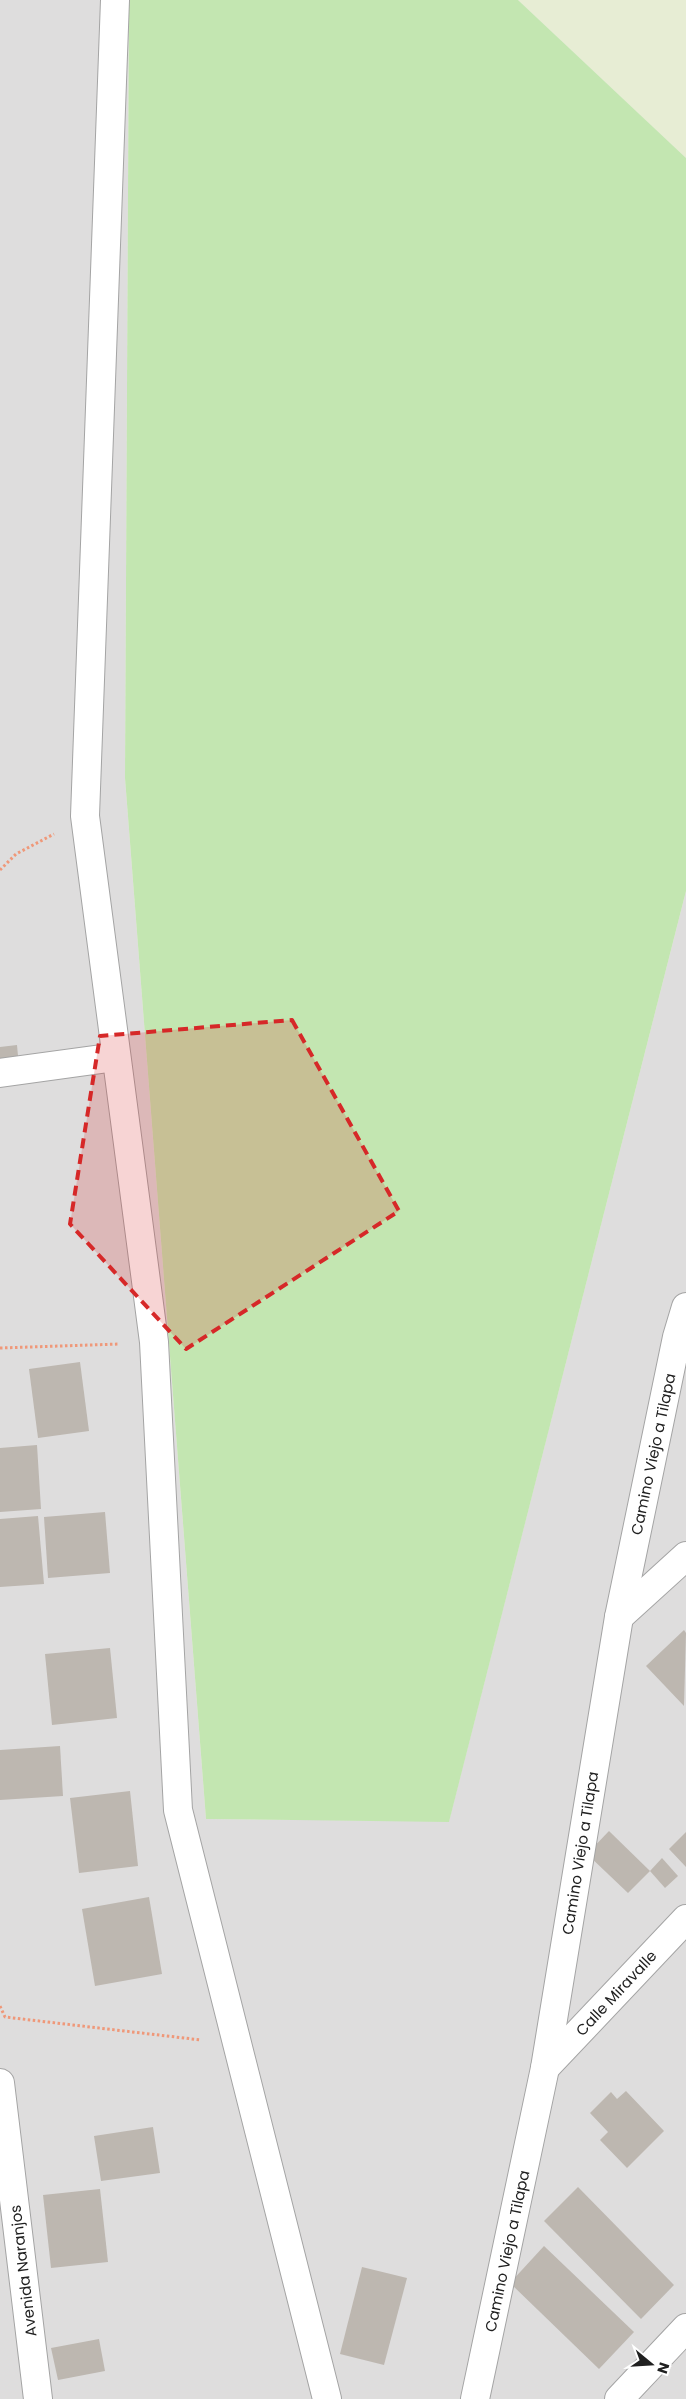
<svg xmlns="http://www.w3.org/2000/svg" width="686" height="2399" font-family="Poppins,sans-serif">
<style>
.residential{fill:#dedddd}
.farmland{fill:#e7edd4}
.grass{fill:#c3e6b1}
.building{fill:#bdb7b0}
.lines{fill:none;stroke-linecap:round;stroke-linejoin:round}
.street-casing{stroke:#a4a4a4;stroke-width:30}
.path{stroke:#ef9879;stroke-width:3;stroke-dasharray:2.5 2.5;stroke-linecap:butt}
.street{stroke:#fff;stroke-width:28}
.marked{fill:#d62828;fill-opacity:0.2;stroke:#d62828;stroke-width:4;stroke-dasharray:10 6;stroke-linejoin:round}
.labels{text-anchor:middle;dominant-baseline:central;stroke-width:4;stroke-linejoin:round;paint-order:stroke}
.street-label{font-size:15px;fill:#202020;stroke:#fff}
</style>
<rect width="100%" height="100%" fill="#f0eee7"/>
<polygon class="residential" points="0,0 129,0 125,778 206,1819 449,1821 686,891 686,2399 0,2399"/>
<polygon class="farmland" points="518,0 686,0 686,158"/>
<polygon class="grass" points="129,0 518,0 686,158 686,891 449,1822 206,1819 125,778"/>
<g class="building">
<polygon points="17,1045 19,1067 0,1069 0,1047"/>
<polygon points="80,1362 89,1431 38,1438 29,1369"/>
<polygon points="37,1445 41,1509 0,1512 0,1448"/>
<polygon points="105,1512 110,1573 48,1578 44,1517"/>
<polygon points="38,1516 44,1584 0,1587 0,1519"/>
<polygon points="684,1630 686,1633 684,1706 646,1666"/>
<polygon points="110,1648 117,1718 52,1725 45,1654"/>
<polygon points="60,1746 63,1796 0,1800 0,1750"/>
<polygon points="130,1791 138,1866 79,1873 70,1798"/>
<polygon points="609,1831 650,1871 628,1893 587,1854"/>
<polygon points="686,1832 686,1867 669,1849"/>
<polygon points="662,1858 678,1876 665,1888 650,1871"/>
<polygon points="149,1897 162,1974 95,1986 82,1909"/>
<polygon points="626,2091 664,2131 627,2168 600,2140 608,2132 590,2113 611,2092 617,2099"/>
<polygon points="153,2127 160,2173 101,2181 94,2136"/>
<polygon points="578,2187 674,2285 641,2319 544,2221"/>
<polygon points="100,2189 108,2262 51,2268 43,2195"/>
<polygon points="544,2246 634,2332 599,2369 510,2283"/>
<polygon points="362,2267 407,2278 384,2365 340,2354"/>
<polygon points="99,2339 105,2371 58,2380 51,2348"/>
</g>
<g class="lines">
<defs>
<g id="street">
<polyline points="115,0 85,816 154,1342 178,1810 327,2399"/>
<polyline points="0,1073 116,1057"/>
<polyline points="619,1617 686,1556"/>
<polyline points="545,2068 686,1919"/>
<polyline points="0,2083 38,2399"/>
<polyline points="475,2399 545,2068 619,1617 677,1337 686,1307"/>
<polyline points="619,2399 686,2328"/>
</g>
</defs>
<use href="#street" class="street-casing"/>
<g class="path">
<polyline points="0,870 16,854 54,834"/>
<polyline points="0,1348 119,1344"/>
<polyline points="0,2006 5,2017 201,2040"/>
</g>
<use href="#street" class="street"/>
</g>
<path class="marked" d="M292 1020 399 1211 186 1349 70 1224 100 1036Z"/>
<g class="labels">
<g class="street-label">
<text transform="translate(653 1454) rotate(-78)">Camino Viejo a Tilapa</text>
<text transform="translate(580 1853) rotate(-81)">Camino Viejo a Tilapa</text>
<text transform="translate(616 1993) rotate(-47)">Calle Miravalle</text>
<text transform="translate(507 2251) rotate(-78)">Camino Viejo a Tilapa</text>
<text transform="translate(23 2271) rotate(-97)">Avenida Naranjos</text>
</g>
</g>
<g transform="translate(651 2364) rotate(108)" stroke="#ffffff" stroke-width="4" paint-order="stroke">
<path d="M0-4L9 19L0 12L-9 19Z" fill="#202020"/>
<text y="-8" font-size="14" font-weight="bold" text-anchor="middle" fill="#202020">N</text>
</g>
</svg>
